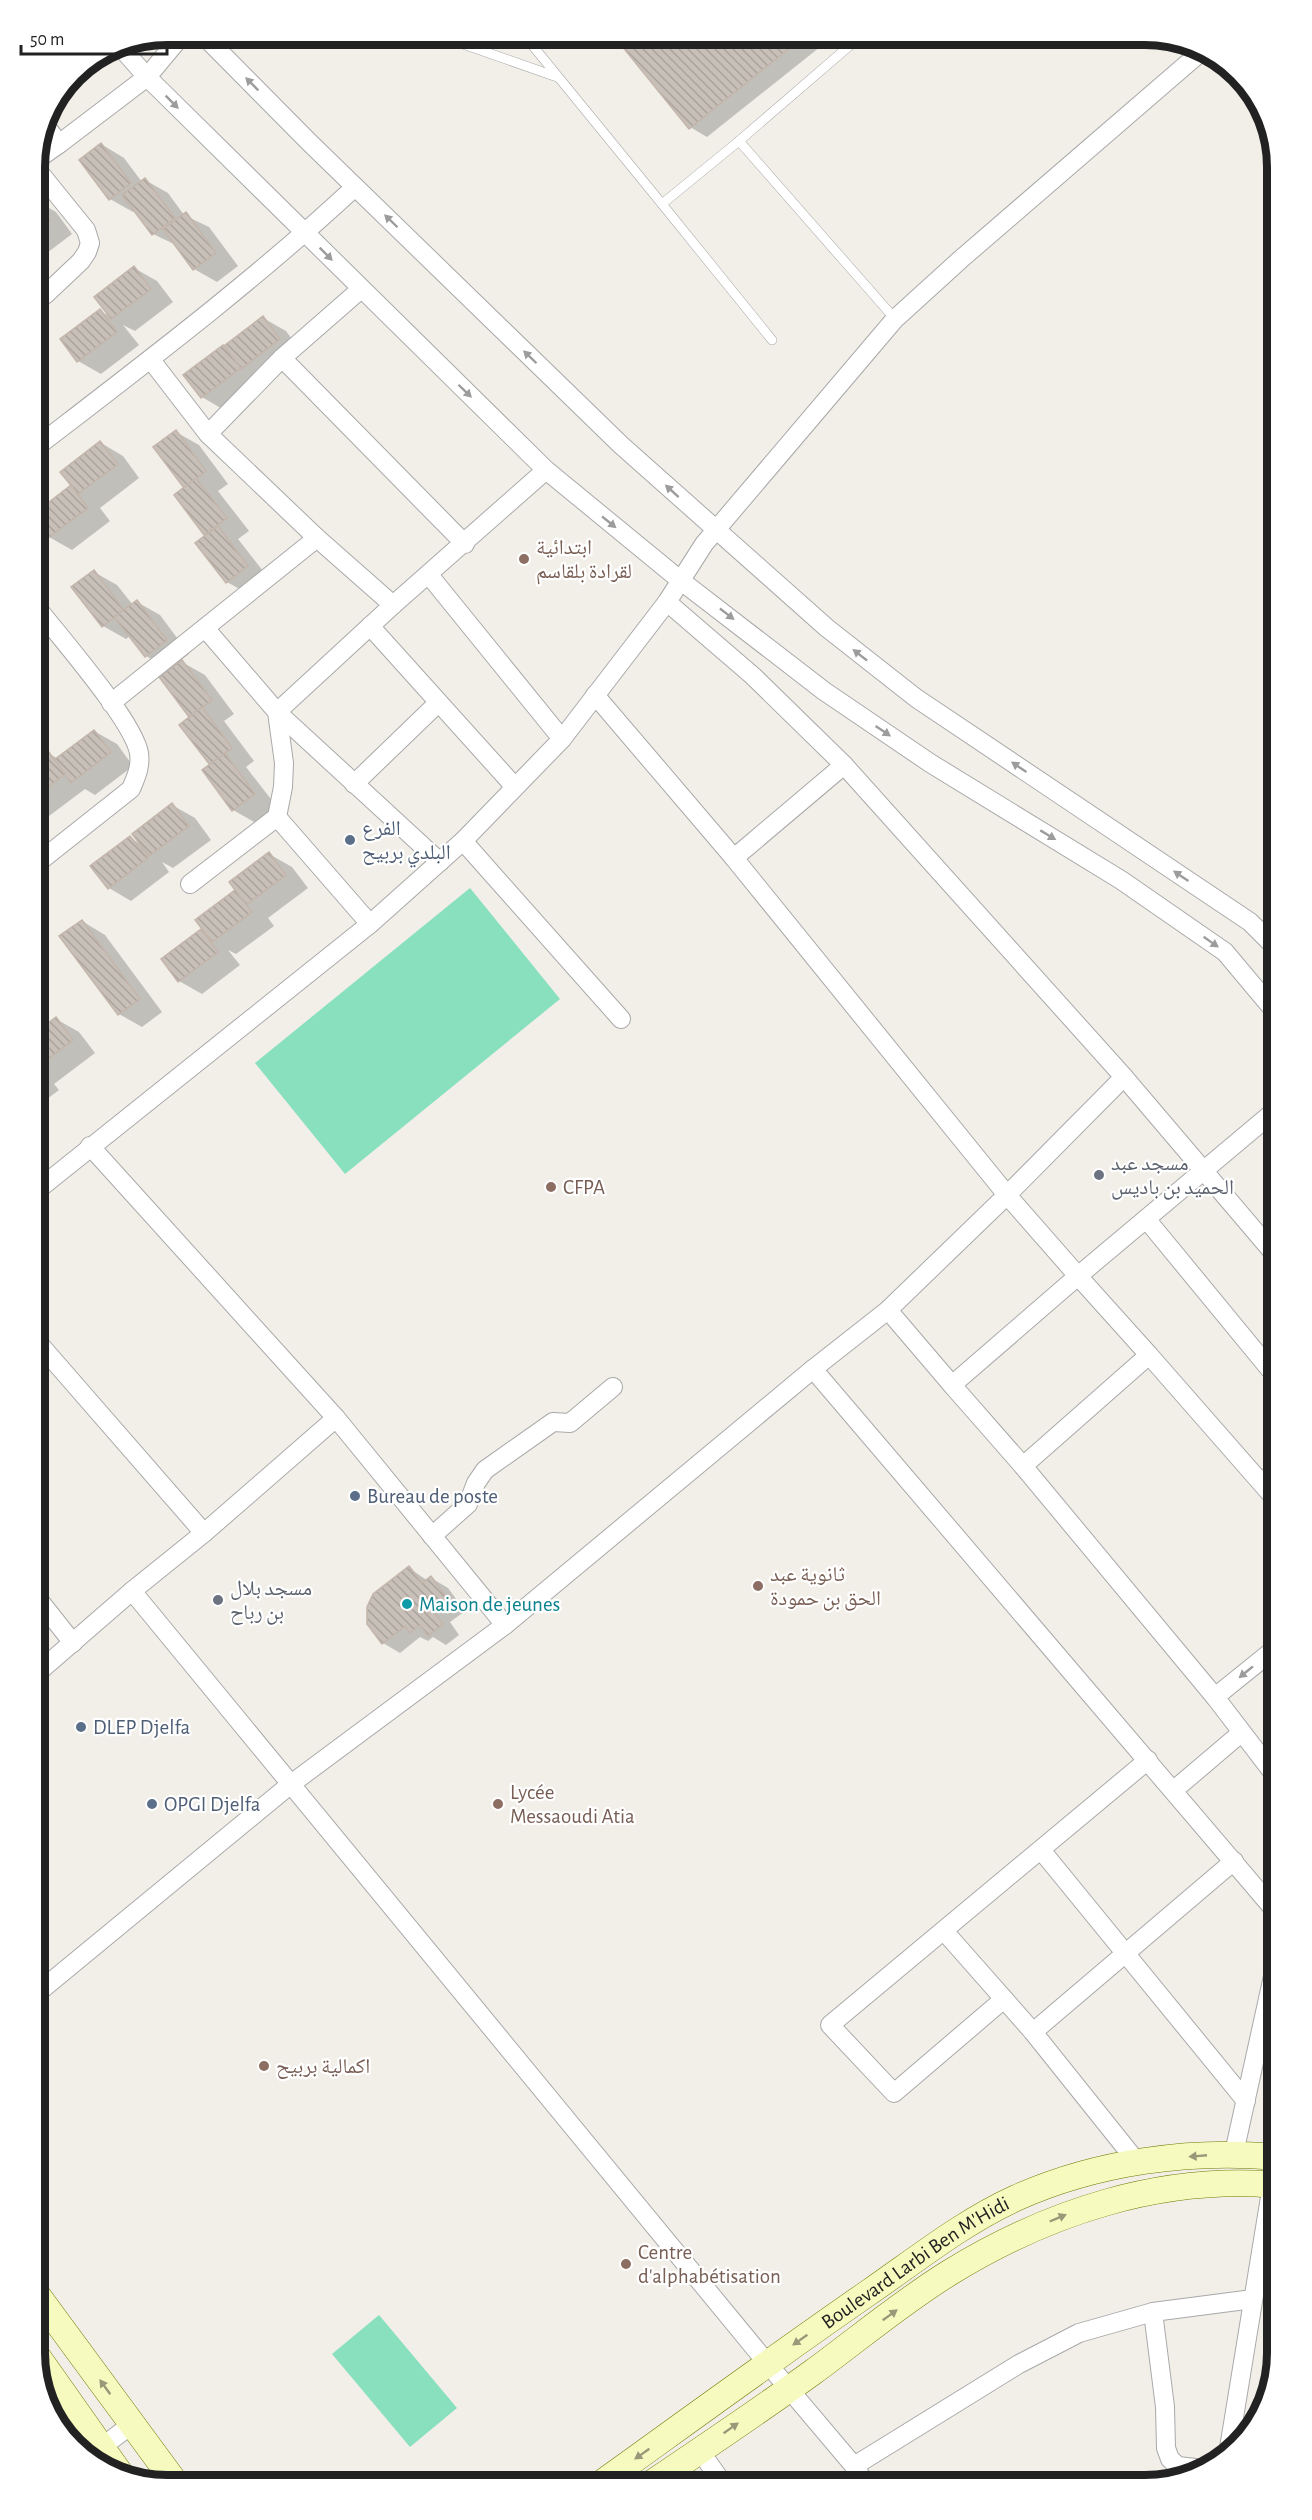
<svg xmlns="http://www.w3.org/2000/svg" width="1312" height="2520" font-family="'Alegreya Sans','Noto Naskh Arabic',sans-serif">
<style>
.pitch{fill:#88e0be}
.shadow{fill:#0003}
.building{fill:url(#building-back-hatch);stroke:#c4b6ab;stroke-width:1.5}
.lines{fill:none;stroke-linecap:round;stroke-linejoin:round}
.service-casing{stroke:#a9a9a9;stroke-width:10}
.minor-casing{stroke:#a9a9a9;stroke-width:20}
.secondary-casing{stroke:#707d05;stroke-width:27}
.service{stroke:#fff;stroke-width:9}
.minor{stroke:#fff;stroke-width:18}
.secondary{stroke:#f7fabf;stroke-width:26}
.oneway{fill:#9c9c9c}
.oneway2{fill:#979978}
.education-dot{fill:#8d6e63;stroke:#fff;stroke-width:2}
.service-dot{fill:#5c6f8a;stroke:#fff;stroke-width:2}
.worship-dot{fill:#6b7280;stroke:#fff;stroke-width:2}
.culture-dot{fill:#0f9aa8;stroke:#fff;stroke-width:2}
.labels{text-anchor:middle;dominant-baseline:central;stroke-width:4.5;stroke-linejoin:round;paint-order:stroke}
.education-label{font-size:21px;fill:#785e54;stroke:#fff;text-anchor:start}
.service-label{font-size:21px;fill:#4e5e75;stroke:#fff;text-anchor:start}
.worship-label{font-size:21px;fill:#5b616d;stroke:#fff;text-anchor:start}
.culture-label{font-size:21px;fill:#0d838f;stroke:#fff;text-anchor:start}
.street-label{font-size:21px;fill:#222;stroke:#fff}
.rim{fill:none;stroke:#222;stroke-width:8}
</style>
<defs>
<pattern id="building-back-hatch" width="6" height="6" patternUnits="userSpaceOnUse" patternTransform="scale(1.5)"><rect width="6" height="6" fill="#c7bfb8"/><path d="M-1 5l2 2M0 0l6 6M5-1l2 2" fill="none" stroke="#aba49e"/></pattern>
</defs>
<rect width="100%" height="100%" fill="#f2efe9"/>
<g class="pitch">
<polygon points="470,888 560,999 345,1174 255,1063"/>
<polygon points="379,2315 457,2408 410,2447 332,2354"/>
</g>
<g class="shadow">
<polygon points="615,35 826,35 830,39 707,137 690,127"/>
<polygon points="90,62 95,68 76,83 69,80 74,73"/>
<polygon points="101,144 124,158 142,182 145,180 168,193 184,215 209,227 238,266 217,282 194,269 178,246 153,234 135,210 133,212 110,199"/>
<polygon points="35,200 56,212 72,234 35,262"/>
<polygon points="134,268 157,281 173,302 135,331 123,325 139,345 101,374 78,361 100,311 111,317"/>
<polygon points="35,269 40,276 35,280"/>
<polygon points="263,318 286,331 302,353 224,410 202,397 186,375"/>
<polygon points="176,432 199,445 228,484 218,491 249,531 238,539 270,580 250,595 227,582 185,488"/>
<polygon points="101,443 123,456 139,478 100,508 110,521 72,550 49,537 35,518 35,514 73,486"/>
<polygon points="94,572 117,585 133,605 137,602 160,615 189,654 180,661 205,675 234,714 224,721 254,761 246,767 277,807 256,823 233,810 191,718 161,677 170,670 146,656 130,636 126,639 103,626"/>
<polygon points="94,731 117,744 133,766 95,795 85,789 49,816 35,808 35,763 48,753 58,759"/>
<polygon points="172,805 195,818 211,840 173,868 162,862 169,872 131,901 109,888 130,838 142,845"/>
<polygon points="269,854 292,867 308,888 268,918 274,926 236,954 228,950 240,965 202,994 179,981 201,931 209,936 237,890"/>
<polygon points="82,921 105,935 162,1012 142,1027 119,1014"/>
<polygon points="56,1019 79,1032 95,1053 54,1084 59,1090 35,1108 35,1035"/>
<polygon points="409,1568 428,1581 431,1578 448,1588 465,1611 450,1622 459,1635 446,1645 433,1637 428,1641 420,1637 400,1653 383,1643"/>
</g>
<g class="building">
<polygon points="613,35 806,35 689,129"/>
<polygon points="101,143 131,183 109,200 79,160"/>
<polygon points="145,178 175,218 152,235 122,195"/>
<polygon points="35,200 50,220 35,232"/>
<polygon points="186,212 216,253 193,270 163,229"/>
<polygon points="134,266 151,289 111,319 94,297"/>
<polygon points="100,309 117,332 77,362 60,339"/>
<polygon points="263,316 280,339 241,369 224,346"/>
<polygon points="223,345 241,368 201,398 183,375"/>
<polygon points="176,430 206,471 184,488 153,447"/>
<polygon points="100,441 118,464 78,494 60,472"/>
<polygon points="196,478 227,518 204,535 174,495"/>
<polygon points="71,485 88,508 48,538 35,520 35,513"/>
<polygon points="218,526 248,566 226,583 195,543"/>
<polygon points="94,570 124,610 102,627 71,587"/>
<polygon points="137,600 167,640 145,657 114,617"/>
<polygon points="182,660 212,700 189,717 159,677"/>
<polygon points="202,707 232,748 210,765 179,725"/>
<polygon points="94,730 111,752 71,783 54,760"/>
<polygon points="48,751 65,774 35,797 35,762"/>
<polygon points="225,753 255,794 232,811 202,770"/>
<polygon points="172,803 189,826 149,856 132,834"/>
<polygon points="130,836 148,858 108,889 90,866"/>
<polygon points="269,852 286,875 246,905 229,882"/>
<polygon points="235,890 252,912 212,942 195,920"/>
<polygon points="82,920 140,999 118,1015 59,936"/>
<polygon points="201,929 218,952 178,982 161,959"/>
<polygon points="56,1017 73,1040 35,1069 35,1033"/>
<polygon points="409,1566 422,1583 431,1576 449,1601 434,1612 443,1624 428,1636 420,1625 410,1633 405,1626 382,1644 367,1624 367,1607 373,1594"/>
</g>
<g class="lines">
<defs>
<g id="service">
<polyline points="437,35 557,77"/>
<polyline points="524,35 662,204 739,141 862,35"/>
<polyline points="739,141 895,319"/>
<polyline points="662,204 772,340"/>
</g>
<g id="minor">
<polyline points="203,35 310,143 621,445 827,628 916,698 1250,922 1277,949"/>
<polyline points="118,44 147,77 546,470 680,580 824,691 930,763 1121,880 1225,952 1277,1014"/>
<polyline points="43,122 59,144 147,77 182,35"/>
<polyline points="35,161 59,144"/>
<polyline points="35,167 86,230 90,243 87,252 81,261 45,295"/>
<polyline points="361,289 282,358 208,434 317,538 393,605"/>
<polyline points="282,358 465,544"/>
<polyline points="151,360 208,434"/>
<path d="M35 448C144 364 254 281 355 187"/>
<polyline points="429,575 562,739"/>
<polyline points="667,602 753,676 844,765"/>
<polyline points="370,626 515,787"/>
<polyline points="595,695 734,858 1007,1195 1078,1276 1277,1109"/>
<polyline points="111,703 317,538"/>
<polyline points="354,784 438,703"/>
<polyline points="277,817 370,924"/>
<polyline points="463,841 621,1019"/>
<polyline points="734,858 844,765 1124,1077 1277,1257"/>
<polyline points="440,862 277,712 393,605 546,470"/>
<path d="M35 865 131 789C136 777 141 767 139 753 133 720 58 635 35 605"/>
<polyline points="190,884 277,817 283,787 284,763 277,712 205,628"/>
<polyline points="90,1146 336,1418 505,1625"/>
<polyline points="35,1192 370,924 463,841 562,739 667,602 704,544 895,319 961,259 1202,51"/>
<polyline points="1147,1220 1277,1378"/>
<polyline points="888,1310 952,1385"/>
<polyline points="35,1339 204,1533"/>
<polyline points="813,1369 888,1310 1007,1195 1124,1077"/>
<polyline points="1023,1466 952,1385 1078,1276 1149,1355"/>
<polyline points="1262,1483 1277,1469"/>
<polyline points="432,1536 468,1504 476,1483 485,1470 553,1422 570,1423 613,1387"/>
<polyline points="132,1591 204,1533 336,1418"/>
<polyline points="35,1595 73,1643"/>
<polyline points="35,1675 132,1591 767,2363 854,2466 867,2485"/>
<polyline points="1215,1697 1277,1647"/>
<polyline points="1277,1778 1215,1697 1023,1466 1149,1355 1277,1501"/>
<polyline points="1174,1790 1241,1733"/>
<polyline points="1041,1850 1246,2101"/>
<polyline points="944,1931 1033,2032 1137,2162"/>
<polyline points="35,1995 291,1784 505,1625 813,1369 1277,1913"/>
<polyline points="1004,1999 894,2093 830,2025 1148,1760"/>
<polyline points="1033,2032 1234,1861"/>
<polyline points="1234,2153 1277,1958"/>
<polyline points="1153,2312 1165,2407 1166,2448 1170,2459 1178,2466 1204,2469"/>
<polyline points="1229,2448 1272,2185"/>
<polyline points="700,2451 724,2485"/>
<polyline points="89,2457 132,2424"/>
<polyline points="854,2466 1019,2364 1079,2333 1153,2312 1253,2299"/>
</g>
<g id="secondary">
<polyline points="35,2292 177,2485"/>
<polyline points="35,2353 119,2472"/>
<path id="s1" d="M599 2485C688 2421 777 2356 868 2293 916 2260 963 2222 1016 2198 1096 2162 1191 2149 1277 2157"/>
<path d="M649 2485C704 2448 759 2411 813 2372 858 2339 902 2302 949 2273 1048 2212 1161 2175 1277 2185"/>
</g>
</defs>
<use href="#service" class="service-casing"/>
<use href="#minor" class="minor-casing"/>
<use href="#secondary" class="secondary-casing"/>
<use href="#service" class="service"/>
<use href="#minor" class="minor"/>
<use href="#secondary" class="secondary"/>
</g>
<defs><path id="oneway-solid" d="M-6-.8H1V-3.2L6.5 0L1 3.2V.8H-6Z" transform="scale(1.5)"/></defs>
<g class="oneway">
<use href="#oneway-solid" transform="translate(252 84) rotate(-135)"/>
<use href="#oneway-solid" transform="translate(172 102) rotate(45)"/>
<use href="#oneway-solid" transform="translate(391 221) rotate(-136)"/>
<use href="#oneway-solid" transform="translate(326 254) rotate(45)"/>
<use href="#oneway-solid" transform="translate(530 357) rotate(-136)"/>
<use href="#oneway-solid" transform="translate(465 391) rotate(44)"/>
<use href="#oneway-solid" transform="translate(672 491) rotate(-138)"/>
<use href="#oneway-solid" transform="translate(609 522) rotate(39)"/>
<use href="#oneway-solid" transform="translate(727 614) rotate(38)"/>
<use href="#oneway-solid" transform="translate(860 655) rotate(-142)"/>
<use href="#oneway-solid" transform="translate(883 731) rotate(34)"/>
<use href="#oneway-solid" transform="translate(1019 767) rotate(-146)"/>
<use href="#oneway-solid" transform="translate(1048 835) rotate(31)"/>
<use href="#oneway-solid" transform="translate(1181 876) rotate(-146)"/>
<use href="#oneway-solid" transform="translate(1211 942) rotate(35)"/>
<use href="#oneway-solid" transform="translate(1246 1672) rotate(141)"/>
</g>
<g class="oneway2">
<use href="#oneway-solid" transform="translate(1198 2156) rotate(175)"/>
<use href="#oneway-solid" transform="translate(1058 2218) rotate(-23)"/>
<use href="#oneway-solid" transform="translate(890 2315) rotate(-36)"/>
<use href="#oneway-solid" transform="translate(800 2340) rotate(145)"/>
<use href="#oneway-solid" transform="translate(105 2387) rotate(-126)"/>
<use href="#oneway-solid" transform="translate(731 2428) rotate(-35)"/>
<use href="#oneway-solid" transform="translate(642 2454) rotate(145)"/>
</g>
<g class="education-dot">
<circle cx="524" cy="559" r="6"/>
<circle cx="551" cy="1187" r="6"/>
<circle cx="758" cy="1586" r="6"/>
<circle cx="498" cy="1804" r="6"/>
<circle cx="264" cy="2066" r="6"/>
<circle cx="626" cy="2264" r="6"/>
</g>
<g class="service-dot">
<circle cx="350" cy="840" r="6"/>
<circle cx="355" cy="1496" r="6"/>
<circle cx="81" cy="1727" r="6"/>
<circle cx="152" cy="1804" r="6"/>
</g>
<g class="worship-dot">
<circle cx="1099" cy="1175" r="6"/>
<circle cx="218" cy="1600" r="6"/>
</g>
<circle class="culture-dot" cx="407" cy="1604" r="6"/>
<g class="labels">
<g class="education-label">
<text x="536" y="547">ابتدائية<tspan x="536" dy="24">لقرادة بلقاسم</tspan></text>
<text x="563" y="1187">CFPA</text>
<text x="770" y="1574">ثانوية عبد<tspan x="770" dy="24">الحق بن حمودة</tspan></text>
<text x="510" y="1792">Lycée<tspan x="510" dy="24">Messaoudi Atia</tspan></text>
<text x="276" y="2066">اكمالية بربيح</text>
<text x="638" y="2252">Centre<tspan x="638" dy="24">d'alphabétisation</tspan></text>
</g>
<g class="service-label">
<text x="362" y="828">الفرع<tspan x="362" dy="24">البلدي بربيح</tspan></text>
<text x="367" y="1496">Bureau de poste</text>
<text x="93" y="1727">DLEP Djelfa</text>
<text x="164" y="1804">OPGI Djelfa</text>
</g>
<g class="worship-label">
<text x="1111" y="1163">مسجد عبد<tspan x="1111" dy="24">الحميد بن باديس</tspan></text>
<text x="230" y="1588">مسجد بلال<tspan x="230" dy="24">بن رباح</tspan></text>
</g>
<g class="culture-label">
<text x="419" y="1604">Maison de jeunes</text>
</g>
<g class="street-label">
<text stroke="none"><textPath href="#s1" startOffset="387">Boulevard Larbi Ben M'Hidi</textPath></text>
</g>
</g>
<path d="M0 0H1312V2520H0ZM167 45H1145A122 122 0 0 1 1267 167V2353A122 122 0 0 1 1145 2475H167A122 122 0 0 1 45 2353V167A122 122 0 0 1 167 45Z" fill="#fff" fill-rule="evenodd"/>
<path class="rim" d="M167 45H1145A122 122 0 0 1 1267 167V2353A122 122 0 0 1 1145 2475H167A122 122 0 0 1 45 2353V167A122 122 0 0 1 167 45Z"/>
<path d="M21 45v9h146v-9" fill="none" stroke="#222222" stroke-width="3"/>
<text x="30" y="45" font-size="18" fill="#222222" stroke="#ffffff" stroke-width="4.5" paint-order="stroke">50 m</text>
</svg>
